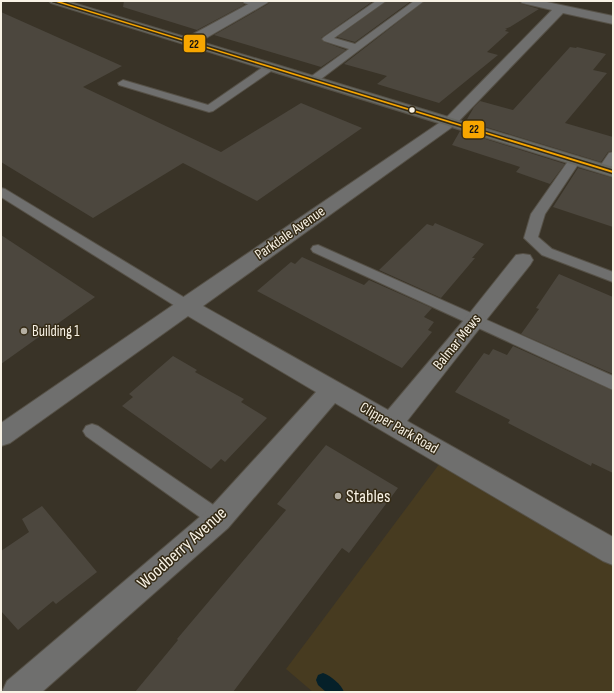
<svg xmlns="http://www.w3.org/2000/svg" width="614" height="693" font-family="'Sofia Sans Condensed',sans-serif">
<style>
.built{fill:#473b20}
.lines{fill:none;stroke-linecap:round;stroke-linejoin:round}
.stream{fill:#052029;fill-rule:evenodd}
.building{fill:#4c473e}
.service-casing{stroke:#565147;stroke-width:2}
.pedestrian-casing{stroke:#565147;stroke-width:2}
.minor-casing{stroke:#565147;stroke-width:2}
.secondary-casing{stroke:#565147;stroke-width:2}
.service{fill:#6f6f6e;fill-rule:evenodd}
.pedestrian{fill:#6f6f6e;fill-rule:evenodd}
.minor{fill:#6f6f6e;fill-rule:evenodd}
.secondary{fill:#686963;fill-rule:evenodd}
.bus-1-casing{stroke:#352b16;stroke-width:3}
.bus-1{fill:#f7a600;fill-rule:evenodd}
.bus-dot{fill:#f8f2e5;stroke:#352b16;stroke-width:1.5}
.poi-dot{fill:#b5afa2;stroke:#352b16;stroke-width:1.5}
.labels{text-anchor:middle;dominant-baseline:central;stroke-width:3;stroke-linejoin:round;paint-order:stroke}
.street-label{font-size:15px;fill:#f8f2e5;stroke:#352b16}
.poi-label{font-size:15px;fill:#f8f2e5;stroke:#352b16;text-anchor:start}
.near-poi-label{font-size:18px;fill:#f8f2e5;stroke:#352b16;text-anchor:start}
.near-street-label{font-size:18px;fill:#f8f2e5;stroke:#352b16}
.line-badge{stroke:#352b16;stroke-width:1.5}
.pale-badge-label{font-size:11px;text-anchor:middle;font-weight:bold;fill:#111}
</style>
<rect width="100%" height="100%" fill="#393327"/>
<polygon class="built" points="446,455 613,550 613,692 313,692 286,669"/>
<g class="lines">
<path class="stream" d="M323 673C331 676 341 684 344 692H326L318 685 316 680 318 675Z"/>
</g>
<g class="building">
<polygon points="124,1 242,1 244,5 197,30 123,7"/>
<polygon points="270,1 373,1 321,38 324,42 346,50 321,67 214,35 268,4"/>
<polygon points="387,1 411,1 355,42 337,37"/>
<polygon points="425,1 518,1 522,4 539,9 510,27 505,29 507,29 505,31 509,32 487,52 498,55 439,103 377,84 387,76 344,64"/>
<polygon points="1,12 122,66 83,87 221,152 301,103 362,128 257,201 183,163 93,218 1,162"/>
<polygon points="570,47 576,48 577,47 606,54 593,70 607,73 565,123 613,137 613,151 608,152 601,162 466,121 474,107 480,101 513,110"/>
<polygon points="460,131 565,164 550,184 516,172 520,167 452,145"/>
<polygon points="578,168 613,178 613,227 553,207"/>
<polygon points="435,223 484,244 472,258 475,258 441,298 379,270 427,224 433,226"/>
<polygon points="1,235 95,297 1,364"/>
<polygon points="302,257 364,285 369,280 432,308 424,317 434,322 428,330 432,332 402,368 257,291 291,262 295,264"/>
<polygon points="559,274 613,297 613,374 521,334 539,309 536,308"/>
<polygon points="513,346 613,391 613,473 592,463 591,466 508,423 510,420 455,392 484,353 489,355 493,349 507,355"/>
<polygon points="173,356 197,370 195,372 244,399 241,402 267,418 225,462 221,459 211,469 122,406 133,397 129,394"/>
<polygon points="326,445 398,488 349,553 342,548 233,692 135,692 178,640 177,639 286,510 277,504"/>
<polygon points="42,506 97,572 56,604 53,601 18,630 1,611 1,551 29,532 22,519"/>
</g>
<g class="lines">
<defs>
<g id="service">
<polygon points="243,1 257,1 262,4 258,7 244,3"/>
<polygon points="376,1 386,1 334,38 355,44 414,1 424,1 317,82 309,82 308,80 309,78 349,49 324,41 322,39 324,37"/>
<polygon points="270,64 274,65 275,67 274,69 213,111 209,112 119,85 118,83 123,80 208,105 266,65"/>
<polygon points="613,152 613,165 608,172 600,172 598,169 609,153"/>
<polygon points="575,156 579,157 581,160 545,214 538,237 552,249 613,272 613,282 542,255 524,238 531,214 571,157"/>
<polygon points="1,188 5,189 190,301 193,305 190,309 185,310 180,309 1,197"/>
<polygon points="318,245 613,376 613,390 313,252 311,249 313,246"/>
<polygon points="92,424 98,426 225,513 228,519 225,525 218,528 211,525 86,436 83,431 86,426"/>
</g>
<polygon id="pedestrian" points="523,254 530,255 533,260 530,265 483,324 476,327 469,324 465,319 469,314 516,255"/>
<g id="minor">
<polygon points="254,1 269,1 267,3 194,45 184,45 183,42 184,39"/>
<polygon points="520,1 542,1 613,16 613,24 563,13 455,125 203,306 388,410 469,314 476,311 483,314 487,319 483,324 407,421 613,537 613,565 603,561 335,403 228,528 42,692 2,692 7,681 208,510 316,392 188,316 10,443 1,446 1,423 176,303 178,300 182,298 445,119 552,10 522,3"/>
</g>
<polygon id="secondary" points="49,1 67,1 613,167 613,177 51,3"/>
</defs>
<use href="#service" class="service-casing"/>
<use href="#pedestrian" class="pedestrian-casing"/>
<use href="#minor" class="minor-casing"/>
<use href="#secondary" class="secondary-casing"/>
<use href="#service" class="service"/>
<use href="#pedestrian" class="pedestrian"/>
<use href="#minor" class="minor"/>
<use href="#secondary" class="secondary"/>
<defs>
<polygon id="bus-1" points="53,1 58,1 613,171 613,173"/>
</defs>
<use href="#bus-1" class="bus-1-casing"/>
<use href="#bus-1" class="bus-1"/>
</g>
<circle class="bus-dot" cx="412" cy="110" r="3.5"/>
<g class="poi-dot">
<circle cx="24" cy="331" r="4"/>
<circle cx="338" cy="496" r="4"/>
</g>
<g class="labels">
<g class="street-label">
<text transform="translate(290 233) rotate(-35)">Parkdale Avenue</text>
<text transform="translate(457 342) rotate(-51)">Balmar Mews</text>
<text transform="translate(399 428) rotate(30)">Clipper Park Road</text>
</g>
<g class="poi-label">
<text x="32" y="331">Building 1</text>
</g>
<g class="near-poi-label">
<text x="346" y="496">Stables</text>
</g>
<g class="near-street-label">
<text transform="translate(182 548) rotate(-42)">Woodberry Avenue</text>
</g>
</g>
<g class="line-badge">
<rect x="183" y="34" width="23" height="19" rx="4" fill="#f7a600"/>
<rect x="462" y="120" width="23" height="19" rx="4" fill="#f7a600"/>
</g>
<g class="pale-badge-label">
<text x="194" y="48">22</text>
<text x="474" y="133">22</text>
</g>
<rect width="614" height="693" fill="none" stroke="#f8f2e5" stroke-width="4"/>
</svg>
